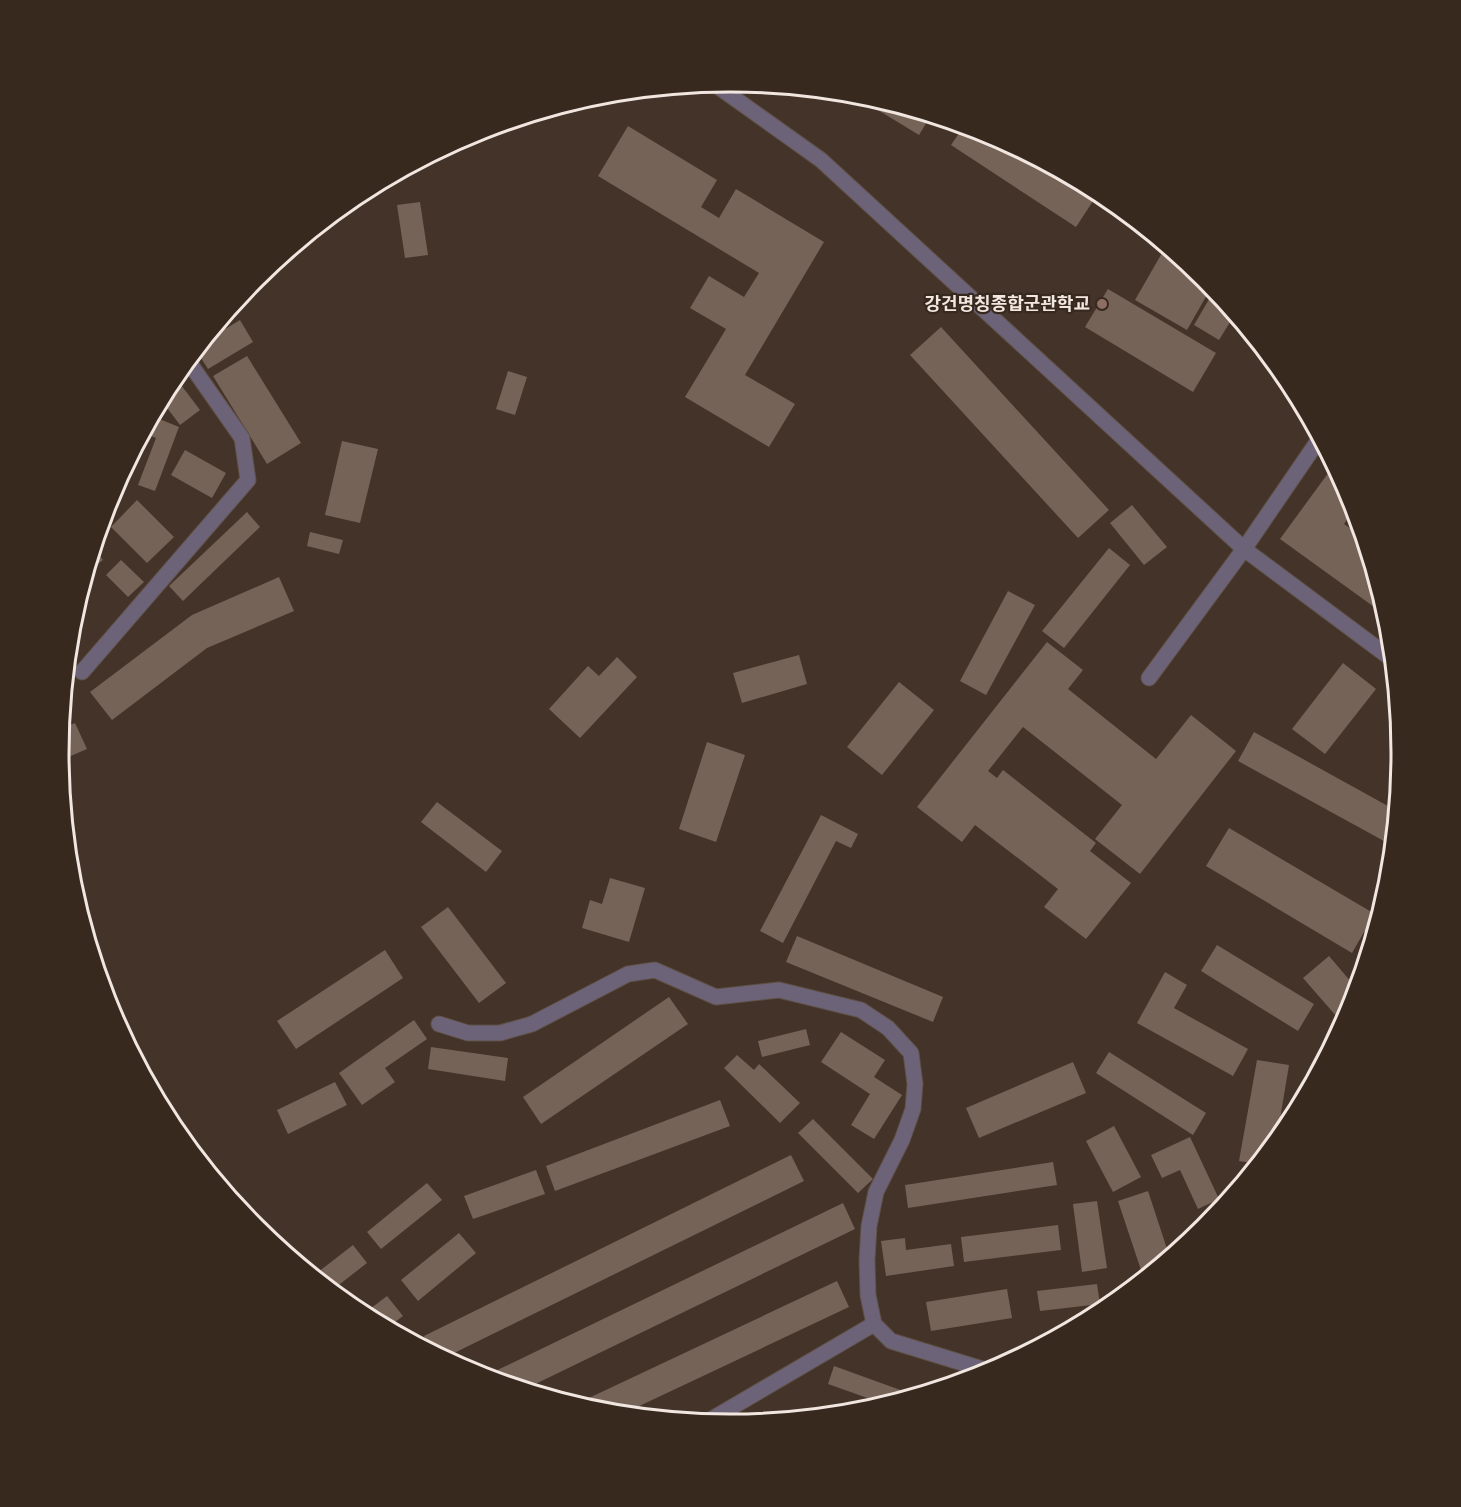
<svg xmlns="http://www.w3.org/2000/svg" width="1461" height="1507" font-family="Helvetica,'Noto Sans KR',sans-serif">
<style>
.building{fill:#756358}
.lines{fill:none;stroke-linecap:round;stroke-linejoin:round}
.lane-casing{stroke:#5f5045;stroke-width:17}
.street-casing{stroke:#5f5045;stroke-width:17}
.lane{stroke:#6c6379;stroke-width:15}
.street{stroke:#6c6379;stroke-width:15}
.education-dot{fill:#8d6e63;stroke:#38291f;stroke-width:2}
.labels{text-anchor:middle;dominant-baseline:central;stroke-width:4.5;stroke-linejoin:round;paint-order:stroke}
.poi-label{font-size:18px;font-weight:bold;fill:#f1e7e0;stroke:#38291f;text-anchor:end}
.rim{fill:none;stroke:#f1e7e0;stroke-width:3}
</style>
<rect width="100%" height="100%" fill="#433328"/>
<g class="building">
<polygon points="850,93 862,94 931,115 919,135"/>
<polygon points="628,126 717,180 701,207 719,218 736,189 824,242 745,375 795,404 769,447 685,397 726,329 690,308 709,276 744,297 759,273 598,176"/>
<polygon points="964,126 988,133 1099,192 1076,227 951,145"/>
<polygon points="420,202 428,255 405,258 397,205"/>
<polygon points="1166,246 1206,279 1212,286 1187,330 1135,300"/>
<polygon points="1108,289 1216,353 1193,392 1085,327"/>
<polygon points="1215,289 1235,314 1219,340 1194,325"/>
<polygon points="240,320 253,342 208,369 196,350 202,343"/>
<polygon points="941,327 1109,510 1078,538 910,355"/>
<polygon points="247,356 301,443 267,464 213,376"/>
<polygon points="508,371 527,377 515,415 496,409"/>
<polygon points="175,377 200,410 180,425 161,400"/>
<polygon points="152,416 179,427 155,491 138,485 156,438 144,433"/>
<polygon points="342,441 378,449 360,523 325,515"/>
<polygon points="185,450 226,473 212,498 171,475"/>
<polygon points="1334,465 1351,497 1355,508 1344,524 1364,538 1388,617 1280,539"/>
<polygon points="137,500 174,537 147,563 111,527"/>
<polygon points="1132,505 1167,547 1144,565 1110,523"/>
<polygon points="247,512 260,527 183,601 169,586"/>
<polygon points="310,532 343,540 339,554 307,546"/>
<polygon points="94,548 103,560 87,572 89,564"/>
<polygon points="1109,548 1130,565 1064,648 1042,631"/>
<polygon points="121,560 144,582 128,597 106,575"/>
<polygon points="279,577 294,611 207,648 112,720 90,692 192,615"/>
<polygon points="1008,591 1035,605 986,695 960,681"/>
<polygon points="1047,642 1083,670 1068,689 1156,759 1191,715 1236,751 1140,874 1095,839 1122,805 1023,727 988,771 997,778 1003,770 1096,843 1090,851 1131,883 1086,939 1044,907 1058,889 975,825 962,842 917,807"/>
<polygon points="799,655 807,684 742,703 733,673"/>
<polygon points="617,657 637,677 580,738 549,709 588,666 599,676"/>
<polygon points="1343,663 1376,689 1325,754 1292,729"/>
<polygon points="899,682 934,710 882,775 847,747"/>
<polygon points="75,723 87,749 59,761 59,753 61,729"/>
<polygon points="1254,732 1397,811 1393,846 1238,761"/>
<polygon points="707,742 745,755 716,842 679,829"/>
<polygon points="437,802 502,851 486,872 421,822"/>
<polygon points="821,815 858,834 851,848 836,841 783,943 760,931"/>
<polygon points="1229,828 1380,917 1374,937 1364,932 1352,953 1206,866"/>
<polygon points="610,878 645,888 629,942 582,928 590,900 602,904"/>
<polygon points="448,907 506,983 479,1003 421,927"/>
<polygon points="797,936 943,997 933,1022 786,962"/>
<polygon points="1217,945 1314,1004 1298,1031 1201,971"/>
<polygon points="385,950 403,978 296,1049 277,1021"/>
<polygon points="1329,956 1358,990 1351,1011 1344,1025 1303,978"/>
<polygon points="1165,972 1187,985 1174,1008 1248,1049 1233,1076 1137,1023"/>
<polygon points="669,997 688,1024 541,1124 523,1097"/>
<polygon points="414,1020 427,1039 385,1068 395,1082 362,1105 339,1073"/>
<polygon points="806,1029 810,1045 762,1057 758,1041"/>
<polygon points="841,1032 885,1060 874,1077 902,1095 874,1139 851,1125 870,1094 821,1062"/>
<polygon points="431,1047 508,1058 505,1081 428,1069"/>
<polygon points="1109,1052 1206,1113 1193,1135 1096,1073"/>
<polygon points="737,1055 754,1070 759,1064 800,1103 780,1123 724,1068"/>
<polygon points="1257,1060 1289,1065 1276,1143 1258,1164 1239,1161"/>
<polygon points="1073,1062 1086,1093 979,1138 966,1108"/>
<polygon points="335,1082 347,1105 288,1134 277,1110"/>
<polygon points="720,1100 730,1126 555,1191 546,1166"/>
<polygon points="813,1119 873,1179 858,1193 798,1133"/>
<polygon points="1114,1126 1141,1177 1113,1192 1086,1141"/>
<polygon points="1190,1137 1219,1199 1198,1209 1180,1170 1162,1178 1151,1155"/>
<polygon points="791,1155 804,1181 444,1358 432,1352 424,1336"/>
<polygon points="1053,1162 1057,1185 908,1208 905,1185"/>
<polygon points="536,1170 545,1194 473,1219 464,1196"/>
<polygon points="427,1183 442,1200 381,1249 367,1232"/>
<polygon points="1148,1191 1170,1258 1144,1279 1118,1201"/>
<polygon points="1097,1201 1107,1268 1082,1272 1073,1204"/>
<polygon points="843,1203 855,1229 688,1310 523,1390 483,1377"/>
<polygon points="1058,1225 1061,1250 964,1262 961,1237"/>
<polygon points="459,1233 476,1253 418,1301 401,1280"/>
<polygon points="905,1238 906,1250 951,1244 954,1266 886,1276 881,1241"/>
<polygon points="353,1245 367,1263 331,1291 313,1276"/>
<polygon points="837,1281 849,1307 633,1409 621,1415 599,1413 574,1405"/>
<polygon points="1097,1284 1100,1304 1040,1311 1037,1291"/>
<polygon points="1007,1289 1012,1318 931,1331 926,1302"/>
<polygon points="387,1296 403,1316 387,1328 362,1315"/>
<polygon points="834,1366 917,1396 887,1405 828,1384"/>
</g>
<g class="lines">
<defs>
<polyline id="lane" points="1149,678 1244,549"/>
<g id="street">
<polyline points="713,83 821,160 1244,549"/>
<polyline points="1320,438 1244,549 1393,660"/>
<polyline points="82,672 248,480 242,438 188,361"/>
<polyline points="439,1024 468,1033 500,1033 532,1024 628,974 655,970 716,997 779,990 861,1010 888,1028 911,1053 915,1084 913,1109 902,1140 876,1192 869,1226 867,1260 868,1295 874,1324 891,1341 992,1372"/>
<polyline points="705,1423 874,1324"/>
</g>
</defs>
<use href="#lane" class="lane-casing"/>
<use href="#street" class="street-casing"/>
<use href="#lane" class="lane"/>
<use href="#street" class="street"/>
</g>
<circle class="education-dot" cx="1102" cy="304" r="6"/>
<g class="labels">
<g class="poi-label">
<text x="1090" y="304">강건명칭종합군관학교</text>
</g>
</g>
<path d="M0 0H1461V1507H0ZM69 753a661 661 0 1 1 1322 0a661 661 0 1 1-1322 0Z" fill="#38291f" fill-rule="evenodd"/>
<path class="rim" d="M69 753a661 661 0 1 1 1322 0a661 661 0 1 1-1322 0Z"/>
</svg>
